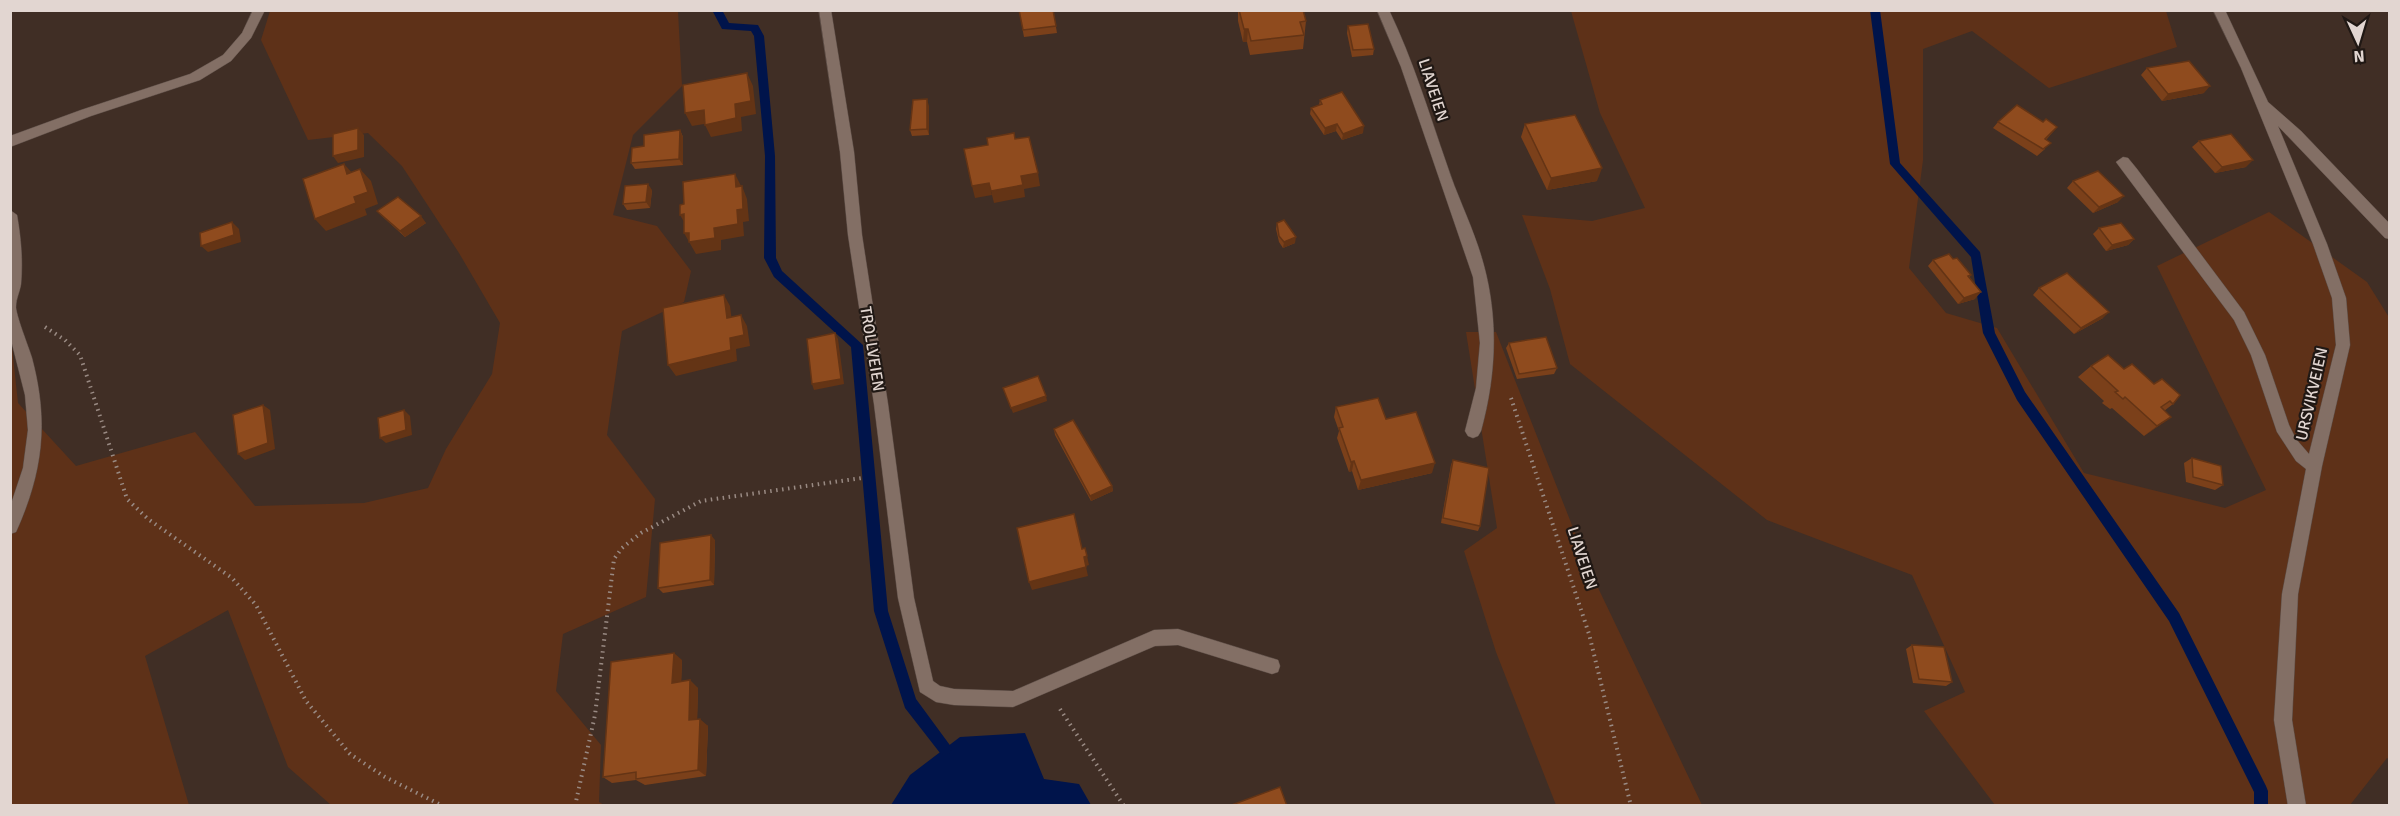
<svg xmlns="http://www.w3.org/2000/svg" width="2400" height="816" font-family="Signika,sans-serif">
<style>
.green{fill:#5e3118}
.water{fill:#00144b}
.lines{fill:none;stroke-linecap:round;stroke-linejoin:round}
.stream{fill:#00144b;fill-rule:evenodd}
.minor-casing{stroke:#5b4c45;stroke-width:1}
.path{stroke:#998a83;stroke-width:4;stroke-dasharray:1.5 4.5;stroke-linecap:butt}
.minor{fill:#836f65;fill-rule:evenodd}
.wall{fill:#7b401a}
.shaded-wall{fill:#643415}
.building{fill:#8f4b1e;stroke:#643415;stroke-width:1.5}
.labels{text-anchor:middle;dominant-baseline:central;stroke-width:4.5;stroke-linejoin:round;paint-order:stroke}
.street-label{font-size:16px;fill:#e2d6d1;stroke:#201814}
</style>
<rect width="100%" height="100%" fill="#402e25"/>
<g class="green">
<polygon points="270,11 678,11 682,86 633,135 613,215 657,226 691,271 684,302 622,331 607,435 655,499 646,597 563,634 556,691 601,745 599,802 604,805 331,805 288,767 228,610 145,656 189,805 11,806 11,338 18,403 76,466 195,432 255,506 364,503 428,488 446,449 492,374 500,323 459,253 402,166 368,133 308,140 261,40"/>
<polygon points="1571,11 2166,11 2177,47 2049,88 1972,31 1923,49 1923,160 1909,268 1946,313 1997,328 2084,473 2225,508 2266,490 2157,266 2269,212 2367,282 2390,319 2389,759 2387,758 2350,805 1995,805 1924,711 1965,692 1912,575 1767,520 1570,364 1550,289 1522,215 1592,221 1645,208 1600,113"/>
<polygon points="1466,332 1496,332 1590,571 1702,805 1556,805 1496,652 1464,551 1497,528"/>
</g>
<polygon class="water" points="1025,733 1044,779 1079,784 1091,805 891,805 910,775 960,737"/>
<g class="lines">
<g class="stream">
<polygon points="712,10 722,10 729,23 758,25 764,36 775,156 776,258 782,271 863,345 888,611 916,699 952,748 950,753 945,755 940,753 905,708 874,611 851,347 774,277 764,258 765,156 754,36 751,31 722,29"/>
<polygon points="1870,10 1880,10 1900,163 1980,252 1995,333 2025,392 2179,613 2266,786 2268,791 2268,806 2254,806 2254,792 2169,621 2017,400 1983,333 1971,257 1890,164"/>
</g>
<defs>
<g id="minor">
<polygon points="253,10 265,10 251,38 231,61 200,80 91,116 10,147 10,136 81,110 190,74 223,55 242,33"/>
<polygon points="819,10 831,10 854,152 862,235 888,404 914,598 933,681 940,686 954,689 1013,691 1154,630 1178,629 1278,660 1280,666 1278,672 1272,674 1178,645 1155,646 1013,707 954,705 936,702 920,692 898,598 874,404 848,235 840,152"/>
<path d="M1377 10H1389C1413 60 1429 113 1447 165 1456 193 1469 219 1478 246 1499 307 1498 369 1481 431L1478 436 1473 438 1468 436 1465 431 1476 388 1480 343 1473 277 1401 67Z"/>
<polygon points="2213,10 2225,10 2268,102 2301,131 2390,224 2390,239 2385,238 2278,126 2327,244 2346,298 2350,345 2322,466 2298,594 2292,720 2306,806 2288,806 2274,720 2282,594 2306,469 2296,461 2277,432 2251,355 2234,320 2116,162 2123,157 2128,158 2137,169 2244,312 2265,355 2289,425 2296,439 2309,454 2336,345 2332,298 2313,244 2241,68"/>
<path d="M10 210 17 215C21 238 23 260 21 284 20 291 16 299 16 306 15 313 29 348 32 358 49 422 43 472 16 532L10 534V507L23 468 28 430 25 395 10 336Z"/>
</g>
</defs>
<use href="#minor" class="minor-casing"/>
<g class="path">
<polyline points="45,327 65,340 80,355 127,499 148,519 232,578 256,605 306,701 350,754 385,777 443,806"/>
<polyline points="1511,398 1589,634 1631,806"/>
<polyline points="1060,709 1124,806"/>
<polyline points="575,806 595,715 614,559 622,548 641,533 701,501 862,478"/>
</g>
<use href="#minor" class="minor"/>
</g>
<g class="wall">
<polygon points="1019,10 1053,10 1057,33 1024,37"/>
<polygon points="1238,10 1303,10 1306,21 1303,49 1250,55 1247,42 1243,42 1238,21"/>
<polygon points="1348,26 1374,49 1373,55 1352,57 1347,33"/>
<polygon points="2147,68 2204,93 2162,101 2141,75"/>
<polygon points="1320,100 1363,133 1342,140 1336,131 1324,135 1310,114 1311,108 1319,105"/>
<polygon points="929,106 929,135 912,136 910,130"/>
<polygon points="1998,122 2043,122 2057,127 2046,140 2045,149 2037,156 1993,128"/>
<polygon points="1525,124 1597,181 1547,190 1521,137"/>
<polygon points="680,130 683,137 683,165 635,169 631,163 644,146"/>
<polygon points="2199,141 2246,167 2215,173 2192,147"/>
<polygon points="2073,181 2118,202 2093,213 2067,188"/>
<polygon points="652,190 650,208 627,210 623,204"/>
<polygon points="377,211 426,223 405,237 383,217"/>
<polygon points="1277,223 1295,243 1283,248 1279,242 1276,229"/>
<polygon points="2099,228 2134,239 2128,245 2106,251 2093,234"/>
<polygon points="1953,259 1971,275 1969,278 1975,299 1958,304 1928,266 1933,260"/>
<polygon points="2039,288 2103,318 2074,334 2033,295"/>
<polygon points="1509,343 1557,368 1554,374 1517,379 1506,348"/>
<polygon points="2091,366 2124,369 2173,404 2164,411 2171,417 2144,436 2112,408 2110,409 2102,403 2104,401 2078,377"/>
<polygon points="1336,407 1386,419 1432,473 1358,490 1352,471 1349,472 1337,438 1339,431 1334,417"/>
<polygon points="1054,429 1112,486 1113,491 1091,501 1055,435"/>
<polygon points="2192,458 2223,485 2215,490 2186,482 2184,463"/>
<polygon points="1453,460 1480,526 1478,531 1441,523 1451,465"/>
<polygon points="715,540 714,585 663,593 658,588"/>
<polygon points="1912,645 1952,682 1946,686 1913,683 1906,649"/>
<polygon points="682,660 681,682 698,688 697,719 708,726 706,776 645,785 636,780 612,783 603,777"/>
</g>
<g class="shaded-wall">
<polygon points="1244,29 1248,29 1247,42 1243,42"/>
<polygon points="747,73 753,86 756,114 741,117 742,131 711,137 705,125 735,104"/>
<polygon points="2210,86 2204,93 2162,101 2168,94"/>
<polygon points="927,99 929,106 929,135 927,129"/>
<polygon points="704,110 710,123 692,126 685,113"/>
<polygon points="1337,124 1336,131 1324,135 1325,128"/>
<polygon points="1364,126 1363,133 1342,140 1343,134"/>
<polygon points="358,128 364,135 364,157 338,163 333,156"/>
<polygon points="680,130 683,137 683,165 679,159"/>
<polygon points="2253,160 2246,167 2215,173 2222,167"/>
<polygon points="344,164 355,176 347,174"/>
<polygon points="1602,168 1597,181 1547,190 1551,178"/>
<polygon points="360,169 371,181 378,204 365,209 367,215 326,231 315,219 354,197"/>
<polygon points="1038,173 1040,186 1024,189 1025,197 994,203 991,191 1021,176"/>
<polygon points="735,174 741,186 736,187"/>
<polygon points="989,183 992,195 975,198 972,186"/>
<polygon points="648,184 652,190 650,208 646,202"/>
<polygon points="742,186 747,199 749,221 743,222 744,236 721,240 721,250 696,254 684,233 714,228 737,210"/>
<polygon points="2124,196 2118,202 2093,213 2099,207"/>
<polygon points="684,214 687,227 680,215"/>
<polygon points="421,216 426,223 405,237 400,231"/>
<polygon points="232,222 239,229 241,242 208,252 201,246"/>
<polygon points="1296,237 1295,243 1283,248 1284,242"/>
<polygon points="2134,239 2128,245 2106,251 2112,245"/>
<polygon points="1981,292 1975,299 1958,304 1964,298"/>
<polygon points="724,295 730,306 733,330 727,318"/>
<polygon points="2109,312 2103,318 2074,334 2081,328"/>
<polygon points="741,315 747,326 750,346 736,349 737,361 676,376 668,365 730,338"/>
<polygon points="835,333 838,339 844,384 814,390 812,384"/>
<polygon points="1046,396 1047,401 1013,413 1011,408"/>
<polygon points="263,405 270,410 275,449 245,460 238,454"/>
<polygon points="404,410 410,416 412,435 386,443 380,438"/>
<polygon points="2171,417 2157,427 2144,436 2157,426"/>
<polygon points="1354,461 1352,471 1349,472 1351,462"/>
<polygon points="1435,463 1432,473 1358,490 1361,480"/>
<polygon points="1112,486 1113,491 1091,501 1090,496"/>
<polygon points="711,535 715,540 714,585 710,580"/>
<polygon points="1087,556 1089,565 1086,566 1084,557"/>
<polygon points="1086,567 1088,576 1032,590 1029,582"/>
<polygon points="674,653 682,660 681,690 672,683"/>
<polygon points="690,680 698,688 697,727 689,720"/>
<polygon points="700,719 708,726 706,776 698,770"/>
</g>
<g class="building">
<polygon points="1019,10 1053,10 1056,26 1023,30"/>
<polygon points="1239,10 1303,10 1306,21 1300,22 1304,35 1251,41 1248,29 1244,29"/>
<polygon points="1368,24 1374,49 1353,50 1348,26"/>
<polygon points="2189,61 2210,86 2168,94 2147,68"/>
<polygon points="747,73 751,101 735,104 736,118 705,125 704,110 685,113 683,85"/>
<polygon points="1342,92 1364,126 1343,134 1337,124 1325,128 1311,108 1322,104 1320,100"/>
<polygon points="927,99 927,129 910,130 913,100"/>
<polygon points="2017,105 2043,122 2046,119 2057,127 2045,139 2051,143 2043,149 1998,122"/>
<polygon points="1575,115 1602,168 1551,178 1525,124"/>
<polygon points="358,128 358,150 333,156 333,134"/>
<polygon points="680,130 679,159 631,163 632,148 644,146 644,135"/>
<polygon points="1014,133 1015,139 1029,137 1038,173 1021,176 1023,185 991,191 989,183 972,186 964,149 988,145 987,138"/>
<polygon points="2231,134 2253,160 2222,167 2199,141"/>
<polygon points="344,164 347,174 360,169 368,192 354,197 356,203 315,219 303,179"/>
<polygon points="2098,171 2124,196 2099,207 2073,181"/>
<polygon points="735,174 736,187 742,186 743,209 737,210 738,224 714,228 715,238 689,242 689,233 684,233 684,214 680,215 680,205 684,204 683,182"/>
<polygon points="648,184 646,202 623,204 625,186"/>
<polygon points="398,197 421,216 400,231 377,211"/>
<polygon points="1284,220 1296,237 1284,242 1279,236 1277,223"/>
<polygon points="232,222 234,235 201,246 200,233"/>
<polygon points="2121,223 2134,239 2112,245 2099,228"/>
<polygon points="1949,254 1953,259 1957,258 1971,275 1968,276 1981,292 1964,298 1933,260"/>
<polygon points="2067,273 2109,312 2081,328 2039,288"/>
<polygon points="724,295 727,318 741,315 744,335 730,338 731,350 668,365 663,308"/>
<polygon points="835,333 841,379 812,384 807,339"/>
<polygon points="1546,337 1557,368 1519,374 1509,343"/>
<polygon points="2108,355 2124,369 2132,364 2154,384 2162,379 2180,395 2173,404 2170,401 2161,407 2171,417 2157,426 2125,397 2123,399 2115,392 2118,391 2091,366"/>
<polygon points="1038,376 1046,396 1011,408 1003,388"/>
<polygon points="1378,398 1386,419 1416,412 1435,463 1361,480 1354,461 1351,462 1339,428 1343,427 1336,407"/>
<polygon points="263,405 268,443 238,454 233,415"/>
<polygon points="404,410 406,430 380,438 378,418"/>
<polygon points="1073,420 1112,486 1090,496 1054,429"/>
<polygon points="2192,458 2221,466 2223,485 2193,477"/>
<polygon points="1453,460 1489,468 1480,526 1443,518"/>
<polygon points="1074,514 1082,549 1085,548 1087,556 1084,557 1086,567 1029,582 1017,528"/>
<polygon points="711,535 710,580 658,588 660,543"/>
<polygon points="1912,645 1944,647 1952,682 1919,679"/>
<polygon points="674,653 672,683 690,680 689,720 700,719 698,770 636,779 636,772 603,777 611,662"/>
<polygon points="1280,787 1287,806 1229,806"/>
</g>
<g class="labels">
<g class="street-label">
<text transform="translate(1433 90) rotate(72)">LIAVEIEN</text>
<text transform="translate(872 349) rotate(81)">TROLLVEIEN</text>
<text transform="translate(2312 394) rotate(-77)">URSVIKVEIEN</text>
<text transform="translate(1582 558) rotate(72)">LIAVEIEN</text>
</g>
</g>
<rect width="2400" height="816" fill="none" stroke="#e2d6d1" stroke-width="24"/>
<g transform="translate(2358 42) rotate(176)" stroke="#201814" stroke-width="4.5" paint-order="stroke">
<path d="M0-4.5L10 22L0 15L-10 22Z" fill="#e2d6d1"/>
<text y="-9" font-size="16" font-weight="bold" text-anchor="middle" fill="#e2d6d1">N</text>
</g>
</svg>
